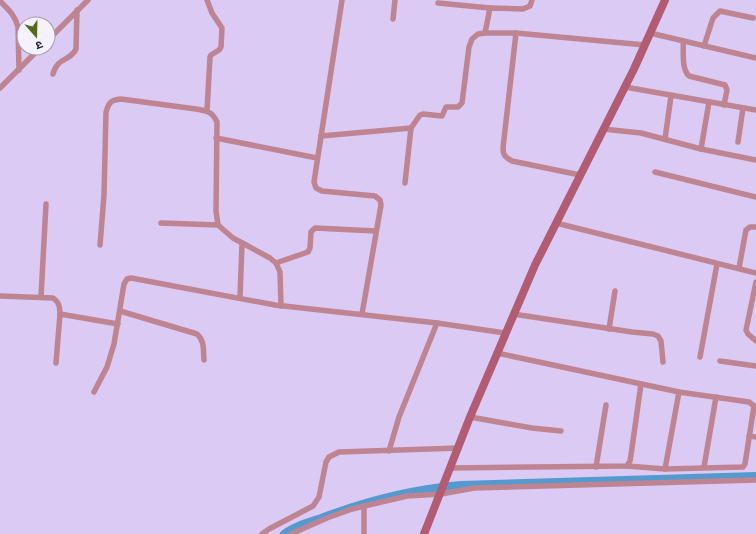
<svg xmlns="http://www.w3.org/2000/svg" width="756" height="534" font-family="'Alegreya Sans','Noto Sans Devanagari',sans-serif">
<style>
.lines{fill:none;stroke-linecap:round;stroke-linejoin:round}
.canal{stroke:#559acf;stroke-width:8}
.minor{stroke:#bf8492;stroke-width:5.5}
.secondary{stroke:#b15c73;stroke-width:8}
</style>
<rect width="100%" height="100%" fill="#dbcaf4"/>
<g class="lines">
<path class="canal" d="M284 534C295 526 308 522 321 518 366 501 413 489 461 485L756 476"/>
<g class="minor">
<polyline points="207,0 212,13 222,28 221,47 219,50 211,55 210,57 207,111"/>
<polyline points="342,0 314,182 316,188 322,191 375,196 380,200 381,205 362,314"/>
<path d="M0 1C8 9 15 15 18 27L19 70"/>
<polyline points="438,3 490,8"/>
<polyline points="393,19 395,0"/>
<polyline points="485,33 490,8 523,9 530,6 532,0"/>
<path d="M516 33 503 148C503 155 505 157 512 161L580 175"/>
<polyline points="650,33 756,58"/>
<polyline points="48,40 88,0"/>
<path d="M683 41C684 51 681 69 689 76L725 85 727 90 724 105"/>
<polyline points="704,46 713,18 720,11 753,18"/>
<path d="M53 74C58 56 70 62 76 49L77 10"/>
<polyline points="625,87 756,110"/>
<polyline points="0,88 40,48"/>
<polyline points="411,128 420,115 423,114 442,116 446,107 458,107 462,103 469,47 472,39 478,34 485,33 516,33 645,45"/>
<polyline points="603,129 641,133 701,149 756,160"/>
<polyline points="321,136 411,128 405,183"/>
<polyline points="216,138 317,158"/>
<polyline points="665,139 671,96"/>
<polyline points="738,142 743,108"/>
<polyline points="701,149 709,102"/>
<polyline points="655,172 756,197"/>
<polyline points="161,223 218,225"/>
<polyline points="556,223 756,273"/>
<path d="M100 245 104 195 106 112C109 102 111 100 121 99L196 109C206 111 212 111 217 122L216 211 218 225 233 238 270 258 276 263 280 272 281 306"/>
<polyline points="276,263 308,252 310,248 311,232 315,228 376,231"/>
<polyline points="739,268 746,230 750,227 756,227"/>
<polyline points="756,282 746,330 748,334 756,341"/>
<path d="M0 296 53 298C59 302 60 307 60 314"/>
<polyline points="41,297 46,204"/>
<polyline points="240,298 242,243"/>
<path d="M120 311 197 334C205 341 203 350 204 360"/>
<polyline points="513,314 632,332 653,334 658,336 661,341 663,362"/>
<polyline points="609,329 615,291"/>
<polyline points="497,353 679,392 749,402 754,406 745,464 743,467 665,469 627,466"/>
<polyline points="700,357 717,264"/>
<polyline points="720,361 756,366"/>
<polyline points="56,363 60,314 118,324"/>
<polyline points="94,392 107,367 114,344 124,284 127,279 131,278 275,305 437,323 505,333"/>
<polyline points="470,417 532,428 561,431"/>
<polyline points="749,436 756,437"/>
<polyline points="389,451 399,417 437,323"/>
<polyline points="596,467 606,405"/>
<polyline points="704,467 716,397"/>
<polyline points="451,468 627,466 630,461 631,455 641,384"/>
<polyline points="665,469 679,392"/>
<polyline points="364,506 364,534"/>
<polyline points="262,534 269,529 313,506 319,497 326,462 329,457 339,452 459,448"/>
<polyline points="291,534 327,518 352,509 407,496 441,494 474,488 756,480"/>
</g>
<polyline class="secondary" points="424,534 470,417 535,265 634,69 665,0"/>
</g>
<g transform="translate(36 36) rotate(160)"><circle r="19" fill="#f6f1fe" stroke="#a39dab"/>
<path d="M0-3L7 15L0 10L-7 15Z" fill="#546a19"/>
<text y="-6" font-size="11" font-weight="bold" text-anchor="middle" fill="#26202f">उ</text>
</g>
</svg>
